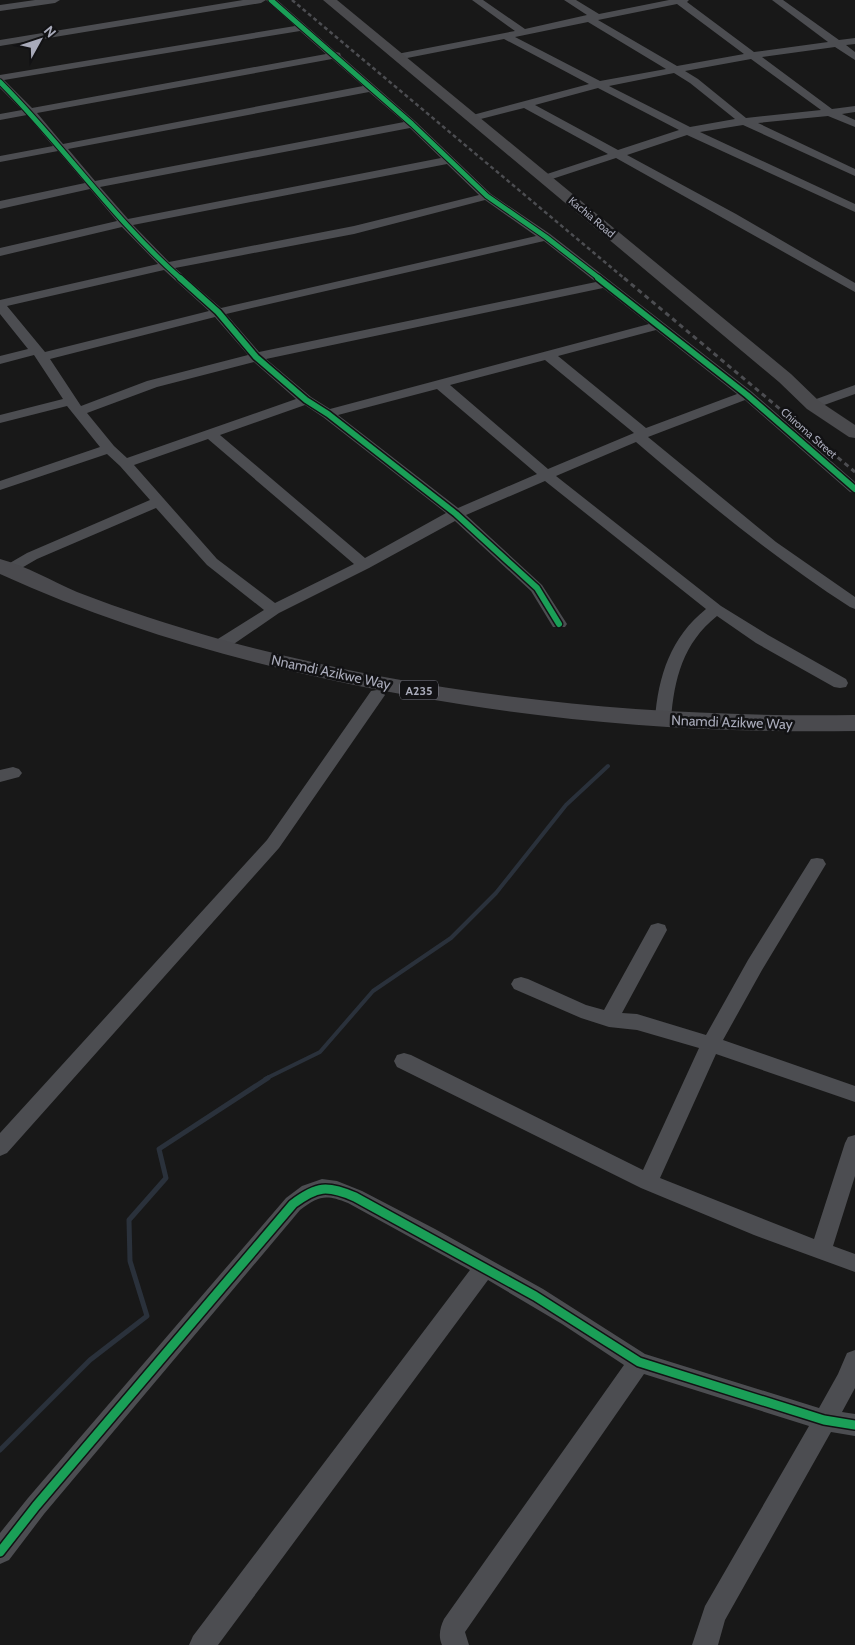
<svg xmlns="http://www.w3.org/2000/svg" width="855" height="1645" font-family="Cabin,sans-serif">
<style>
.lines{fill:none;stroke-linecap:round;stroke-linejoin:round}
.stream-far1{stroke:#2a313b;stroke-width:4}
.stream{stroke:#2a313b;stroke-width:5}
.minor{fill:#4c4d51;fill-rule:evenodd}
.major{fill:#4a4a4d;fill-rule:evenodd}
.highway{fill:#4a4a4e;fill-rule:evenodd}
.rail-far1{stroke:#4c4d51;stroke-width:2.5;stroke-dasharray:4 3;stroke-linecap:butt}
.rail{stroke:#4c4d51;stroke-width:3;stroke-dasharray:5 4;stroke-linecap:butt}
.cycleway-far2-casing{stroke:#121214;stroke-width:7}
.cycleway-far1-casing{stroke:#121214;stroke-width:9}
.cycleway-casing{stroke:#121214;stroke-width:12}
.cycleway-far2{stroke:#1a9f57;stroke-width:5}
.cycleway-far1{stroke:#1a9f57;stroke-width:6}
.cycleway{stroke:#1a9f57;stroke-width:9}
.labels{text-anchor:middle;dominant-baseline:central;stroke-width:5;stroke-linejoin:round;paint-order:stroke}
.far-street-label{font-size:11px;fill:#a9abba;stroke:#121214}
.shield{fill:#121214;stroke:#7c7d88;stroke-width:1}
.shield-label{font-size:12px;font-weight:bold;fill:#a9abba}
.street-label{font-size:14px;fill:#a9abba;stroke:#121214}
</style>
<rect width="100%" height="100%" fill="#181818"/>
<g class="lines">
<polyline class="stream-far1" points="265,1079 320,1052 373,991 451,938 496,893 566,805 608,766"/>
<polyline class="stream" points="0,1450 90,1360 147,1316 130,1261 129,1220 166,1178 159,1149 268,1078"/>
<g class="minor">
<polygon points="35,0 60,0 55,3 0,11 0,5"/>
<polygon points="243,0 266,0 261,3 0,46 0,40"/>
<path d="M266 0H277L336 52 340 53 341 56 416 122 491 194 550 234 752 392 855 482V493L850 492 745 400 648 437 776 542 855 597V609L850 607C774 558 705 501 636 442L556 476 721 606 768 635 846 679 848 683 846 687 840 688 834 687 756 643 717 616C683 643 674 679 671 720L669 724 663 726 657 724 655 720C658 676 671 637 706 609L545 481 466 515 542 585 567 624 565 627H553L531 591 455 521 369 568 279 613 225 650H213L211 646 213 642 264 610 207 565 156 508 37 559 13 573H3L0 570 3 567 27 553 150 500 120 466 107 454 0 490V481L100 447 67 406 0 423V415L63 399 34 355 0 364V356L28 349 0 314V300L158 264 122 227 0 256V248L117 221 90 189 0 209V201L85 183 58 151 0 162V156L53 146 27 115 0 120V114L22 110 0 88V75L295 26ZM300 31 326 54 32 108 4 80ZM332 59 363 86 63 144 37 113ZM369 92 404 122 95 181 68 149ZM410 128 441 158 128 219 100 187ZM447 164 479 195 354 226 169 262 133 225ZM485 200 536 236 221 308 175 268 354 234ZM544 241 596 282 259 352 226 314ZM164 270 209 311 45 352 7 306ZM603 288 649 324 330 409 311 397 266 359ZM215 317 248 355 147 381 81 406 50 359ZM656 330 737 394 646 428 558 356ZM545 360 634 433 548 469 450 385ZM254 362 296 399 127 458 114 446 87 413 157 387ZM437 389 537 474 458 508 338 415ZM305 405 323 417 446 513 365 558 220 435ZM208 439 354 564 275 603 217 559 134 465Z"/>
<path d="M472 0H483L525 29 587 15 564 0H576L599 14 669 0H689L687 2 754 52 828 42 772 0H783L839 40 855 38V44L846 45 855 52V60L835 47 762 57 832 109 855 106V112L842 114 855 120V127L828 116 758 123 855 169V176L743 125 700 132 855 204V212L687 135 627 155 736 214 855 283V292L616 158 549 180H541L539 178 541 176 608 154 524 108 473 121 468 118 469 116 589 84 504 39 397 60 392 57 397 54 515 31ZM677 4 744 54 677 66 598 20ZM588 22 666 69 600 81 515 37ZM751 59 821 110 746 118 698 79 685 71ZM674 73 690 83 735 119 690 127 609 86ZM598 88 679 130 618 150 535 105Z"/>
<polygon points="855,385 855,394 813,409 806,405 808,402"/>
<polygon points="377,690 383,691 385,695 279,848 7,1153 0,1156 0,1133 267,840 371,691"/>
<polygon points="13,767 19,769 22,773 19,777 0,782 0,770"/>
<polygon points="817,858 823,859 826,864 762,970 723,1040 855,1086 855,1102 716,1054 660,1178 814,1239 845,1143 848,1137 855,1135 855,1176 833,1246 855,1254 855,1272 754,1235 641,1188 397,1067 394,1061 397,1055 404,1053 411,1055 643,1170 699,1048 637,1030 609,1027 581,1018 514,989 511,984 514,979 521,977 528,979 586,1005 604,1010 651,925 658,923 665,925 667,930 622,1013 637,1014 706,1035 748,960 811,859"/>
<path d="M322 1179 337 1181 362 1191 435 1229 543 1289 645 1354 819 1408 838 1374 847 1353 855 1350V1388L842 1412 855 1414V1436L831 1432 725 1620 718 1645H692L705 1606 809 1426 644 1374 465 1632 469 1645H442C438 1636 440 1628 444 1619L624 1365 562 1324 488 1280 218 1645H189L193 1636 470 1270 348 1203C325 1194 319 1196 300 1210L44 1514 9 1560 0 1564V1533L28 1498 286 1198 302 1186Z"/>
</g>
<polygon class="major" points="323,0 337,0 791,374 819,401 855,425 855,438 849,437 807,409 779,382"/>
<path class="highway" d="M0 559C26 566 52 581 77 592 123 610 171 625 219 639 427 696 640 718 855 715V731C670 734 494 717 313 676 205 652 101 620 0 574Z"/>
<polyline class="rail-far1" points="292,0 625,279"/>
<polyline class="rail" points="624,278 855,472"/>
<defs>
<g id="cycleway-far2">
<polyline points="271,0 412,124 487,196 546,237 600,279"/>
<path d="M0 82C63 145 114 220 181 279"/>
</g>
<g id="cycleway-far1">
<polyline points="180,278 218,312 256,357 306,400 328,414 456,514 537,588 559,624"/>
<polyline points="598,278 747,395 855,489"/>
</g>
<path id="cycleway" d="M0 1552 36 1506 293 1204C317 1186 327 1185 355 1197L535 1296 639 1362 824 1420 855 1425"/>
</defs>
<use href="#cycleway-far2" class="cycleway-far2-casing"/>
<use href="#cycleway-far1" class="cycleway-far1-casing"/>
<use href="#cycleway" class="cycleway-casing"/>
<use href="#cycleway-far2" class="cycleway-far2"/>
<use href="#cycleway-far1" class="cycleway-far1"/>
<use href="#cycleway" class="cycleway"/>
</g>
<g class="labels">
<g class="far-street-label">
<text transform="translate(592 217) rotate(40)">Kachia Road</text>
<text transform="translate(809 433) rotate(41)">Chiroma Street</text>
</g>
<rect class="shield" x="400" y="680.5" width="38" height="19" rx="4"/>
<g class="shield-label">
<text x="419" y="690">A235</text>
</g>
<g class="street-label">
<text transform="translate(331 672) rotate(12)">Nnamdi Azikwe Way</text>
<text transform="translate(732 722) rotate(2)">Nnamdi Azikwe Way</text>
</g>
</g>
<g transform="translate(40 40) rotate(50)" stroke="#121214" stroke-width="4" paint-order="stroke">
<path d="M0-4L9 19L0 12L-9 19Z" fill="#a9abba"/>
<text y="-8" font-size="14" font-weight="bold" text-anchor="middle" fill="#a9abba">N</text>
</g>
</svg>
